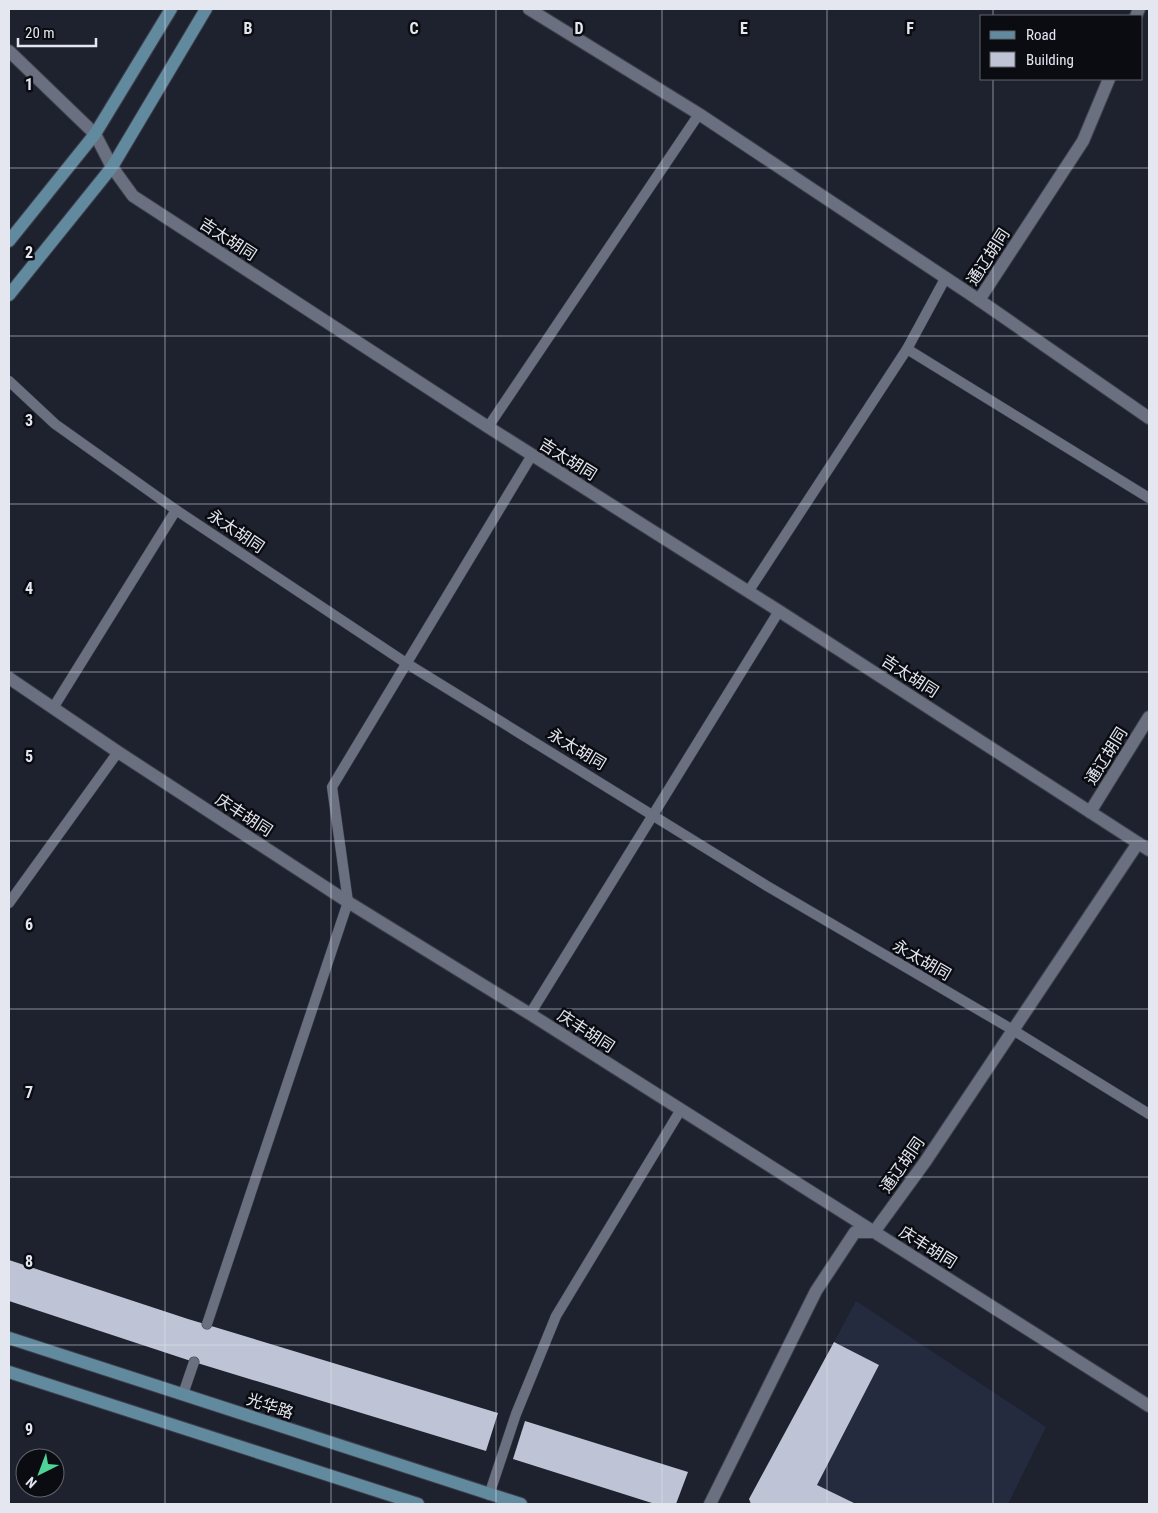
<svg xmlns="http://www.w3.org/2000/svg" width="1158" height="1513" font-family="'Roboto Condensed','Noto Sans SC',sans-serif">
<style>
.built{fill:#252b3e}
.building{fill:#bec4d5}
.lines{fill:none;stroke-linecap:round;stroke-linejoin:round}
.service-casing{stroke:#3d404b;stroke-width:11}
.minor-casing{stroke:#3d404b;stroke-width:14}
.secondary-casing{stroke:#3d404b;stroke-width:14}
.service{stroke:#6a7080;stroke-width:10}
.minor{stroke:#6a7080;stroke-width:12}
.secondary{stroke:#628a9f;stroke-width:12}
.grid{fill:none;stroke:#e4e7f0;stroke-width:1;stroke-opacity:0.55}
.labels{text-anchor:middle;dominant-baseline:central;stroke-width:5;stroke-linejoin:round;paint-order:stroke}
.street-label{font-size:16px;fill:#e4e7f0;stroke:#0a0c11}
.grid-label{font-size:16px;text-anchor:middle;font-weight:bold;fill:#e4e7f0;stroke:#0a0c11;stroke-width:5;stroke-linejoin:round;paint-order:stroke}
</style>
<rect width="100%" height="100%" fill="#1e222f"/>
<polygon class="built" points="856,1301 1046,1427 1008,1504 830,1504 835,1494 817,1485 879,1365 834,1342"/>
<g class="building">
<polygon points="9,1260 188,1319 498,1413 486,1451 194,1362 9,1301"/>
<polygon points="834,1342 879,1365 817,1485 856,1504 751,1504 749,1499"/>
<polygon points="525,1421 688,1472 676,1504 655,1504 513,1459"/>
</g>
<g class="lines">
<defs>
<g id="service">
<polyline points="907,349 1149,498"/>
<polyline points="9,381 55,424 176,510 406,663 767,886 1013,1030 1149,1114"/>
<polyline points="488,427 699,114"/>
<polyline points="748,592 907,349 946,277"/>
<polyline points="53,708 176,510"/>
<polyline points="9,903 118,752"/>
<polyline points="530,1014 779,611"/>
<polyline points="207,1324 348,902 332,787 532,455"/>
<polyline points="183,1394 194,1362"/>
<polyline points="489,1495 516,1414 556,1316 680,1111"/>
</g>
<g id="minor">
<polyline points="529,9 699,114 979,300"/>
<polyline points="1136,16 1139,9"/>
<polyline points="9,51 95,134 112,167 133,196 488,427 779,611 1149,850"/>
<polyline points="1109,79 1083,141 979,300 1149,418"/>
<polyline points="9,678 118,752 348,902 530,1014 1149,1406"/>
<polyline points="1090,812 1149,717"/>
<polyline points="710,1504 816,1291 855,1232 874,1232 925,1162 1138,843"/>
</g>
<g id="secondary">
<polyline points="9,241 95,134 171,9"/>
<polyline points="9,295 112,167 206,9"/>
<polyline points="9,1338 521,1504"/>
<polyline points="9,1372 418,1504"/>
</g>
</defs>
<use href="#service" class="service-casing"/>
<use href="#minor" class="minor-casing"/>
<use href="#secondary" class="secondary-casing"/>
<use href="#service" class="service"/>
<use href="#minor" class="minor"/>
<use href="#secondary" class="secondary"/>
</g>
<path class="grid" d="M165 9V1504M331 9V1504M496 9V1504M662 9V1504M827 9V1504M993 9V16M993 79V1504M9 168H1149M9 336H1149M9 504H1149M9 672H1149M9 841H1149M9 1009H1149M9 1177H1149M9 1345H1149"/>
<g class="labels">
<g class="street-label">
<text transform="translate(228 239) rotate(33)">吉太胡同</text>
<text transform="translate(988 257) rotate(-57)">通辽胡同</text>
<text transform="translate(568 459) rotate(32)">吉太胡同</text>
<text transform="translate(236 531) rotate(34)">永太胡同</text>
<text transform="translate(910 676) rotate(33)">吉太胡同</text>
<text transform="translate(577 749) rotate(31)">永太胡同</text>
<text transform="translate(1106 756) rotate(-58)">通辽胡同</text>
<text transform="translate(244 815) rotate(33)">庆丰胡同</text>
<text transform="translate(922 960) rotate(30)">永太胡同</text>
<text transform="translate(586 1031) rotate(33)">庆丰胡同</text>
<text transform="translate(902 1165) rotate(-55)">通辽胡同</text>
<text transform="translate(928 1247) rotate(32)">庆丰胡同</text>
<text transform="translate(270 1406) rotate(18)">光华路</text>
</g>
</g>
<g class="grid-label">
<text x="248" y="34">B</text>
<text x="414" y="34">C</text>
<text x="579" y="34">D</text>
<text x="744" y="34">E</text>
<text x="910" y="34">F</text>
<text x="29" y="90">1</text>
<text x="29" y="258">2</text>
<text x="29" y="426">3</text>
<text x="29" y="594">4</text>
<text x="29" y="762">5</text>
<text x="29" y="930">6</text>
<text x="29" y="1098">7</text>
<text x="29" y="1267">8</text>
<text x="29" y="1435">9</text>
</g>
<rect width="1158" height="1513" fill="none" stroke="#e4e7f0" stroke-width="20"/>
<rect x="980" y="15" width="162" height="65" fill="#0a0c11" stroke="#61646a"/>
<rect x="990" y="31" width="25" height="8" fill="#628a9f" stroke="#61646a"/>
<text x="1026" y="40" font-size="15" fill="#e4e7f0">Road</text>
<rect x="990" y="52" width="25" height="15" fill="#bec4d5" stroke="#61646a"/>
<text x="1026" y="65" font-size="15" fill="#e4e7f0">Building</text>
<g transform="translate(40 1473) rotate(222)"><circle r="24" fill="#0a0c11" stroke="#61646a"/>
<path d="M0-4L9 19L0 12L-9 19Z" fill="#4fd399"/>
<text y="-8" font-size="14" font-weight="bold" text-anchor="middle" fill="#e4e7f0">N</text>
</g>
<path d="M18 38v8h78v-8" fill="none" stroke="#e4e7f0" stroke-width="2.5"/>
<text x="25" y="38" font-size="15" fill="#e4e7f0" stroke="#0a0c11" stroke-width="4" paint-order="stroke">20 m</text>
</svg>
